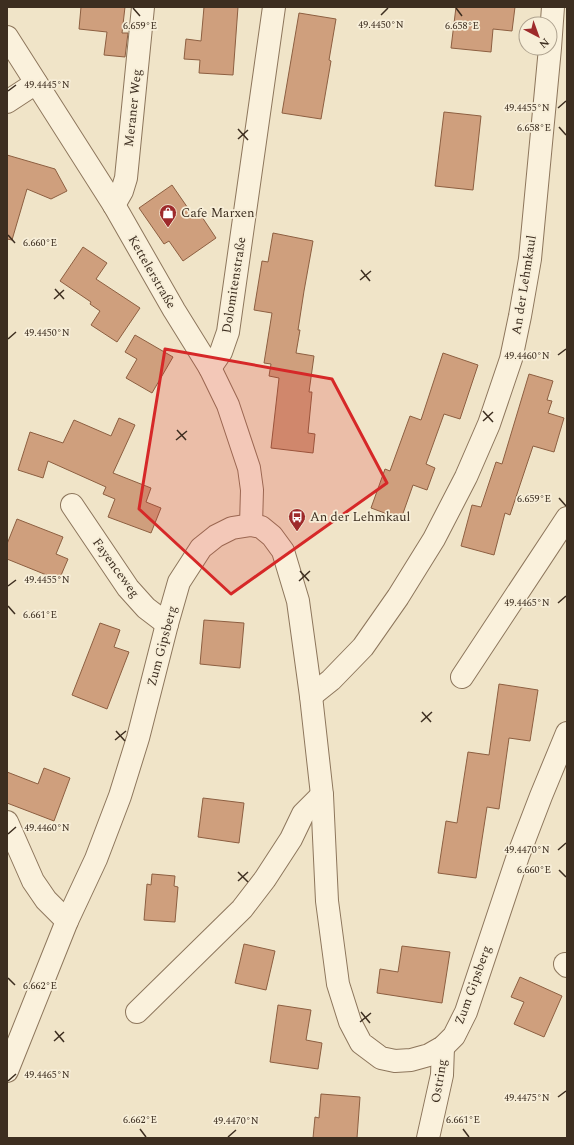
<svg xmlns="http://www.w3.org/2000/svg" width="574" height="1145" font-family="Spectral,serif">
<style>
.building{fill:#cf9f7d;stroke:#8d5f41}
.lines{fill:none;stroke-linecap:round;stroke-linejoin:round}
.minor-casing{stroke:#8d765c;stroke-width:24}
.minor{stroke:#faf1dc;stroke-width:22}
.marked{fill:#d62828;fill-opacity:0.2;stroke:#d62828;stroke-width:3;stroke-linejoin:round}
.ticks{fill:none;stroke:#3d2e20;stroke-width:1.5}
.labels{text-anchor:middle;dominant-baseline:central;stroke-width:3.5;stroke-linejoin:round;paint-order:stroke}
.street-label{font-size:13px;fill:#3d2e20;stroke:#f7eed8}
.poi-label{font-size:13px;fill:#3d2e20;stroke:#f7eed8;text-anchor:start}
.ticks-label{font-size:10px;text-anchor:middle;fill:#3d2e20;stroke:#f7eed8;stroke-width:3.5;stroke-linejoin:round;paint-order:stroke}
</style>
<rect width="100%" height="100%" fill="#f0e4c8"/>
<g class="building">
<polygon points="81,7 125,7 122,33 128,33 125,57 104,55 107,32 79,29"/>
<polygon points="204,7 238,7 233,75 199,73 200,60 184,59 186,39 201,41"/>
<polygon points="456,7 515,7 512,31 493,29 491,52 451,48"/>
<polygon points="299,13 336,19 329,60 331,61 321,119 282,113"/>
<polygon points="444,112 481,116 473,190 435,186"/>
<polygon points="7,155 55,169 67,191 51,199 27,189 12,240 7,239"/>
<polygon points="172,185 192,214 198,211 216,238 183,261 169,241 164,244 139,208"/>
<polygon points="273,233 313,241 304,291 298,330 300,330 296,353 314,356 309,392 312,392 308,433 315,434 313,453 271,448 279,378 269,376 271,364 264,363 272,313 254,310 262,261 268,262"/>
<polygon points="83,247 107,263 96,279 140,308 117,342 91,325 100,311 90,304 91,302 60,281"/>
<polygon points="135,335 173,357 152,393 126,378 137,359 125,352"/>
<polygon points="443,353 478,365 460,419 444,414 426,464 435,468 427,490 413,485 401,519 371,508 385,469 390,471 410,416 421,420"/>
<polygon points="529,374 553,381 547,400 552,401 548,413 564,418 554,452 533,446 510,515 505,513 494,555 461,546 472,505 481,507 496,462 502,464"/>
<polygon points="119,418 135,425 113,473 151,488 146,502 161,508 151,533 108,517 115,499 103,494 106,487 48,461 43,478 18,470 30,432 63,443 74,420 111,436"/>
<polygon points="17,519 63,537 56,554 68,559 59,580 7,559 7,544"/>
<polygon points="204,620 244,623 240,668 200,664"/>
<polygon points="100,623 120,630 114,647 129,652 107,709 72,695"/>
<polygon points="499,684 538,690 530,741 509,738 499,809 487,807 476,878 438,873 446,821 457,823 468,752 489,755"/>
<polygon points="44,768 70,778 54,821 7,803 7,772 38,784"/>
<polygon points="203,798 244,803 239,843 198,837"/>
<polygon points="152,874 175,876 174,886 178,887 175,922 144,920 147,884 151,885"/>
<polygon points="244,944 275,951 266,990 235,983"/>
<polygon points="402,946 450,952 442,1003 377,993 380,969 398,972"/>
<polygon points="520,977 562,996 544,1037 514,1024 524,1002 511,997"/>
<polygon points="278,1005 311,1010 306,1040 322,1043 318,1069 270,1062"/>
<polygon points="321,1094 360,1097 357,1138 313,1138 315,1117 319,1118"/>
</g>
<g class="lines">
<defs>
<g id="minor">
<polyline points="7,37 114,205 174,310 210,368 228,405 249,468 252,490 251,525"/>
<polyline points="7,102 36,83"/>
<polyline points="114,205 122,191 126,178 143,7"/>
<polyline points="210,368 221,352 228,332 274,7"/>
<polyline points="72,505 128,588 146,608 167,624"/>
<polyline points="462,677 567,518"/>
<polyline points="311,696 331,680 363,647 398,597 434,539 466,477 489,424 511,359 520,316 530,259 550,48 553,7"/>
<polyline points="7,822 33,881 46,900 67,921"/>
<polyline points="565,964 567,966"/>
<polyline points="137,1012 242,909 265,879 291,839 303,814 322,795"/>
<polyline points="7,1071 67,921 96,859 120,796 138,738 167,624 179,582 201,548 216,536 232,528 251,525 261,527 272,536 283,551 298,601 311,696 322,795 327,901 338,984 350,1022 361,1043 381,1058 395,1061 411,1060 429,1055 443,1047 454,1036 466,1012 518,856 541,796 567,733"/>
<polyline points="428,1138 442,1075 443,1047"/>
</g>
</defs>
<use href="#minor" class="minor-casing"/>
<use href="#minor" class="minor"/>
</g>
<path class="marked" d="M165 349 332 379 387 483 231 594 139 509Z"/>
<path class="ticks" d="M133 8 140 16M456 8 462 16M381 15 388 8M8 91 16 85M558 108 566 101M559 127 566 135M238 129 248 140M238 139 248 130M8 235 15 243M361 270 370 281M360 280 371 271M55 289 64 299M54 299 64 290M8 339 16 332M558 355 566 349M483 411 493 422M483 421 493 412M177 430 186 440M176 440 187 431M559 498 566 506M300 571 309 581M299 581 310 571M8 586 16 580M558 603 566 596M8 606 15 614M422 712 431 722M421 722 432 712M116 731 125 741M115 740 126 731M8 834 16 827M558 850 566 843M559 870 566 877M238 872 248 882M238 881 248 872M8 978 15 985M361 1012 370 1023M360 1022 371 1013M55 1031 64 1042M54 1041 64 1032M8 1081 16 1074M558 1097 566 1091M140 1129 146 1137M463 1129 469 1137M228 1137 236 1130"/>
<defs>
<symbol id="shop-pin" viewBox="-11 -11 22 30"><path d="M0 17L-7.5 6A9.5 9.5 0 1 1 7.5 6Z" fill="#9e2a2b" stroke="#f7eed8"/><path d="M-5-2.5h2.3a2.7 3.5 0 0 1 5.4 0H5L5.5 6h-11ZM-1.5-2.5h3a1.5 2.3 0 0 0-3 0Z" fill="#fff"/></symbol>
<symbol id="bus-pin" viewBox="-11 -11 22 30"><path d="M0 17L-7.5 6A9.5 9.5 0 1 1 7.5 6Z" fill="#9e2a2b" stroke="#f7eed8"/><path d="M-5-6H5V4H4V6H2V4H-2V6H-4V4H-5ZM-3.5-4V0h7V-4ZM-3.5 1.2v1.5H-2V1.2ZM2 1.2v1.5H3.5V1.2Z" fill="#fff"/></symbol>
</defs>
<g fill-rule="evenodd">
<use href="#shop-pin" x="158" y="203" width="20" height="27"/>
<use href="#bus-pin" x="287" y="507" width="20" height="27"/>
</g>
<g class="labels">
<g class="street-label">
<text transform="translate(133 108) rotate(-84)">Meraner Weg</text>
<text transform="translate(152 272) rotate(60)">Kettelerstraße</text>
<text transform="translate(234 285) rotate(-81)">Dolomitenstraße</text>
<text transform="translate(524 285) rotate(-81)">An der Lehmkaul</text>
<text transform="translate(116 568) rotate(54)">Fayenceweg</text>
<text transform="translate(162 646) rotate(-75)">Zum Gipsberg</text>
<text transform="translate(473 985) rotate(-70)">Zum Gipsberg</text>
<text transform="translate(439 1081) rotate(-81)">Ostring</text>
</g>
<g class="poi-label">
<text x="181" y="213">Cafe Marxen</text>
<text x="310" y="517">An der Lehmkaul</text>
</g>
</g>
<g class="ticks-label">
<text x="381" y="28">49.4450°N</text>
<text x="140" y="29">6.659°E</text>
<text x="462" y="29">6.658°E</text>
<text x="47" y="88">49.4445°N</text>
<text x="527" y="111">49.4455°N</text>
<text x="534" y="131">6.658°E</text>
<text x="40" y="246">6.660°E</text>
<text x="47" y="336">49.4450°N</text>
<text x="527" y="359">49.4460°N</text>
<text x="534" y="502">6.659°E</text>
<text x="47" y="583">49.4455°N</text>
<text x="527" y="606">49.4465°N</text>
<text x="40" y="618">6.661°E</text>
<text x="47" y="831">49.4460°N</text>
<text x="527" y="853">49.4470°N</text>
<text x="534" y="873">6.660°E</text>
<text x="40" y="989">6.662°E</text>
<text x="47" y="1078">49.4465°N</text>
<text x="527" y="1101">49.4475°N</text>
<text x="140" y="1123">6.662°E</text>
<text x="463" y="1123">6.661°E</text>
<text x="236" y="1124">49.4470°N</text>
</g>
<rect width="574" height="1145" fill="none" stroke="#3d2e20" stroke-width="16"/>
<g transform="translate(538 36) rotate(139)"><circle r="19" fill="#f7eed8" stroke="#ada18e"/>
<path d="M0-3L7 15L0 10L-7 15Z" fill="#9e2a2b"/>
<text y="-6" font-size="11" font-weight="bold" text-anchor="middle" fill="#3d2e20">N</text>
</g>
</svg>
